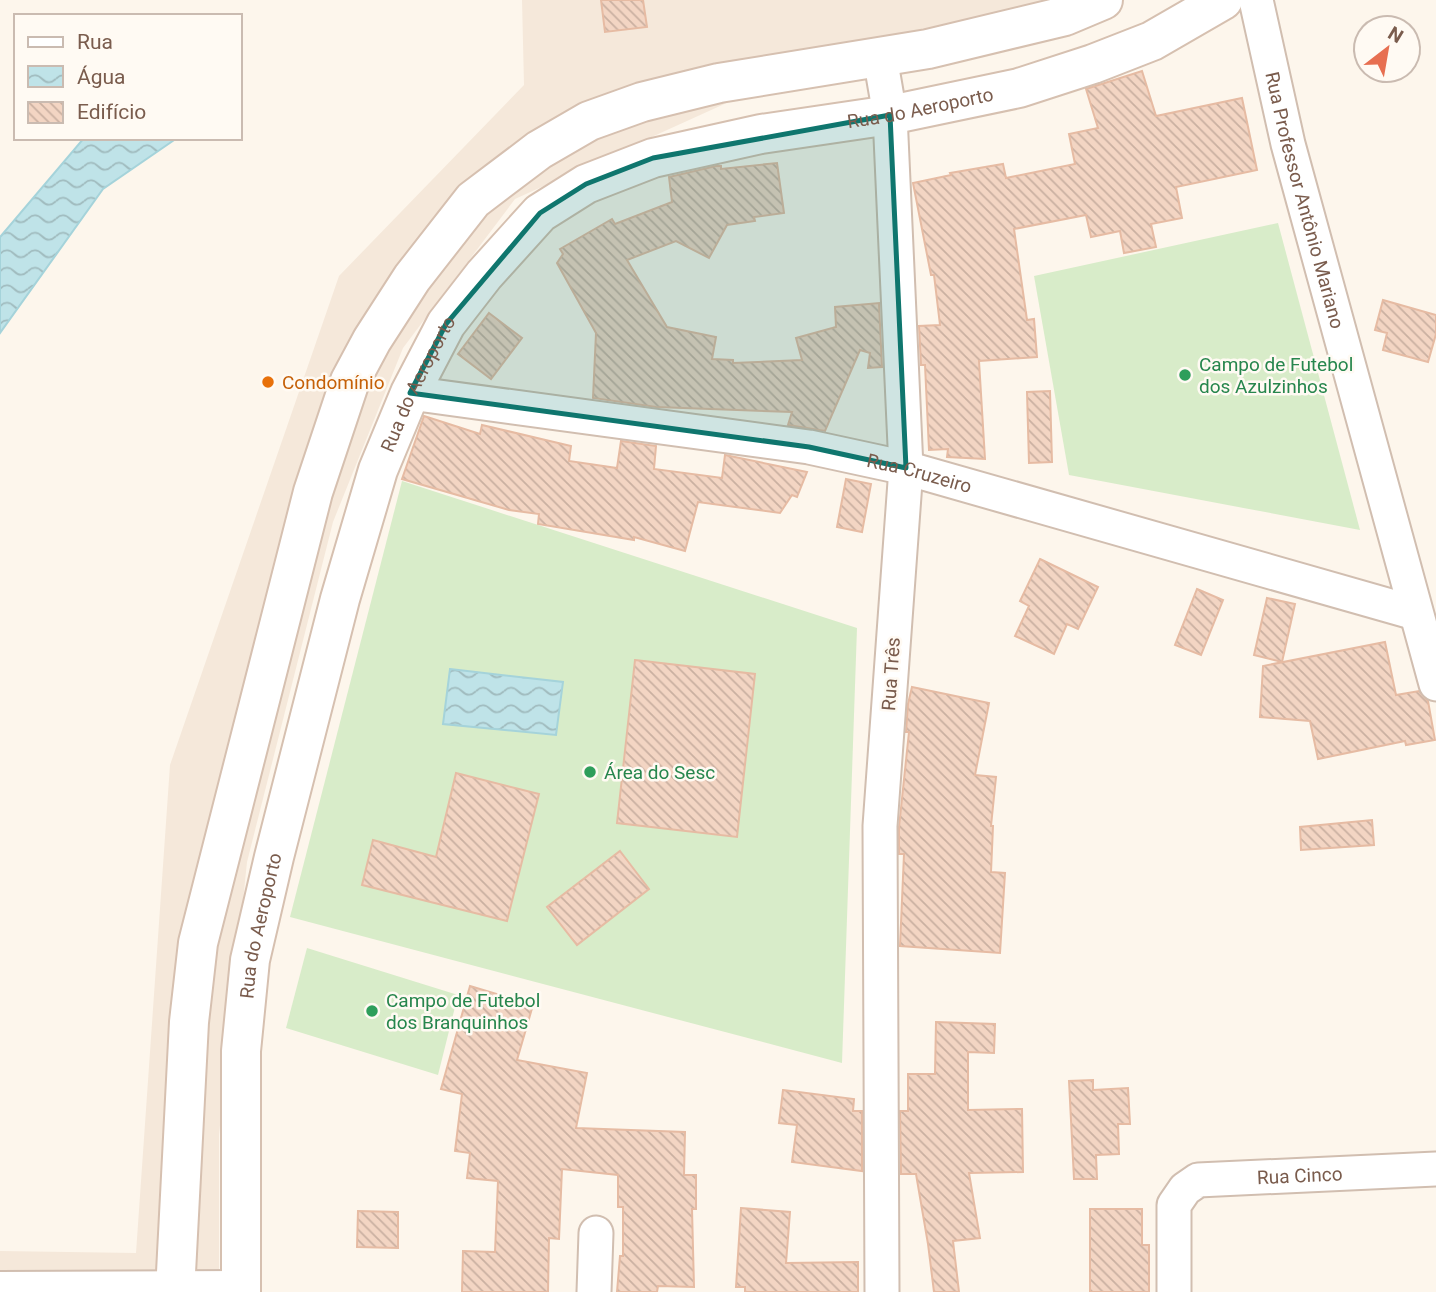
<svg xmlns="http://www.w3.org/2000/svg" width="1436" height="1292" font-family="Roboto,sans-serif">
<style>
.residential{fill:#f5e8da}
.garden{fill:#d8ecc9}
.water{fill:url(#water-waves);stroke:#a5d3da;stroke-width:2}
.building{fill:url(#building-back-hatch);stroke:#e6bba3;stroke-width:2}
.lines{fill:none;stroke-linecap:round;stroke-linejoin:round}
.minor-casing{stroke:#d1beb0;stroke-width:37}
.tertiary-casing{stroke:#d1beb0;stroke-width:42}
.secondary-casing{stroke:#d6c0b0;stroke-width:42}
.minor{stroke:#fff;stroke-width:33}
.tertiary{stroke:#fff;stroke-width:38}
.secondary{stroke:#fff;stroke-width:38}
.marked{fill:#0f766e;fill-opacity:0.2;stroke:#0f766e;stroke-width:5;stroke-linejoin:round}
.leisure-dot{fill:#2e9e5b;stroke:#fffaf3;stroke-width:2.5}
.food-dot{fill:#e8710a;stroke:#fffaf3;stroke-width:2.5}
.labels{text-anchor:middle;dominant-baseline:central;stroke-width:5;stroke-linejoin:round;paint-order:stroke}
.street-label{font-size:19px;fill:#7a5c4d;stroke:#fffaf3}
.leisure-label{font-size:19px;fill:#27864d;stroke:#fffaf3;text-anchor:start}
.food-label{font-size:19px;fill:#c56008;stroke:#fffaf3;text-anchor:start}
</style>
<defs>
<pattern id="water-waves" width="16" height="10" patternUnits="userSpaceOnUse" patternTransform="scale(1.75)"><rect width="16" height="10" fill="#bfe3e8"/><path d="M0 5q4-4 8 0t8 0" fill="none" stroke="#a0bbbe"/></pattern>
<pattern id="building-back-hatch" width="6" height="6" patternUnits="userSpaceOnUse" patternTransform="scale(1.75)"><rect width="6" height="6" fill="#f3d5c3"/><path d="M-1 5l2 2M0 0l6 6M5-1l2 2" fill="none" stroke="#cab0a1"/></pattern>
</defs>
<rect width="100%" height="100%" fill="#fdf6ec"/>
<polygon class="residential" points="522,0 1079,0 731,101 515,199 403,348 333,522 247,862 219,1135 219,1292 0,1292 0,1251 136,1253 170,765 339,276 524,85"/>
<g class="garden">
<polygon points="1278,223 1360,530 1069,475 1034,276"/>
<polygon points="402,481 857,628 842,1063 290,917"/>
<polygon points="307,948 458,995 438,1075 286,1028"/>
</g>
<g class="water">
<polygon points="84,138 177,138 103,189 0,333 0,237"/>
<polygon points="450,669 563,682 556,735 443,724"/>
</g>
<g class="building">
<polygon points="601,0 643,0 647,27 605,32"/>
<polygon points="1142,71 1156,116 1242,98 1257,170 1176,187 1182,218 1151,224 1156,247 1124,253 1120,231 1091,237 1086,215 1014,229 1027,320 1034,319 1037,357 979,361 985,459 947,457 948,449 929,450 925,365 921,365 919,326 940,325 934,275 931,275 913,183 951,175 950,173 1003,164 1006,178 1075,164 1069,134 1098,128 1086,89"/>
<polygon points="777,163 784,213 754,217 755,221 727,225 709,258 676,241 627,260 667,327 716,337 712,359 733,360 733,363 802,360 796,338 836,327 835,307 879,303 882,367 868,368 870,353 860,350 825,431 788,425 792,412 656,407 593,398 596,333 557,263 563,254 560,249 612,219 615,224 672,202 669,177 716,166 721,166 721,169"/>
<polygon points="1383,300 1436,315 1436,334 1428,362 1383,350 1387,333 1375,330"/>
<polygon points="489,313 522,338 491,379 458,354"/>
<polygon points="1050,391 1052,462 1029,463 1027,392"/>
<polygon points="424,416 480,434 482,425 571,446 569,461 617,468 621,441 656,446 654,469 722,478 725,455 807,472 797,497 792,495 780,513 698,502 685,551 634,537 634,540 538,524 539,514 509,510 402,479"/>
<polygon points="846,479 871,484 862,532 837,527"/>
<polygon points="1040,559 1098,587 1078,629 1067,624 1054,654 1015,636 1029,606 1020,601"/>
<polygon points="1197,589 1223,600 1201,655 1175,645"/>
<polygon points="1267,598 1295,604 1282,662 1254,655"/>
<polygon points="1385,642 1396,695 1419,691 1428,701 1435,740 1406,745 1405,741 1318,759 1310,721 1260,717 1263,666"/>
<polygon points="635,660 755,674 737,837 617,823"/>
<polygon points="912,687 989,703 975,775 996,777 991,826 993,826 991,872 1005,873 1000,953 900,946 904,854 899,854 899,827 909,732 906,732 908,704"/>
<polygon points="456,773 539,794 507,921 362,885 373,840 436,857"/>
<polygon points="1372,820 1374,845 1301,850 1300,827"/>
<polygon points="620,851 649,889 577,945 547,907"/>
<polygon points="470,986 533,1005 517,1060 587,1073 576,1128 685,1132 684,1175 696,1175 696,1209 692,1209 694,1287 658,1286 657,1292 617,1292 620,1256 623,1256 623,1207 618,1207 618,1175 562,1169 559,1239 549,1238 548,1292 462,1292 463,1251 495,1252 498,1181 467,1178 470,1153 455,1151 462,1094 441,1089"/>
<polygon points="936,1022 995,1024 994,1053 968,1052 968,1110 1022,1109 1023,1172 969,1173 980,1238 953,1241 959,1292 934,1292 928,1244 916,1174 901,1174 900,1111 908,1111 908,1074 935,1074"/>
<polygon points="1093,1080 1093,1090 1128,1088 1130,1124 1118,1124 1119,1154 1096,1155 1097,1179 1074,1179 1069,1081"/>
<polygon points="783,1090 854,1099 853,1111 862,1111 862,1171 792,1162 797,1125 779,1123"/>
<polygon points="741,1208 790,1212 786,1263 858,1262 858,1292 745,1292 745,1287 736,1287"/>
<polygon points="1090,1209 1142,1209 1142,1245 1149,1245 1149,1292 1090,1292"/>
<polygon points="358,1211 398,1212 398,1248 357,1247"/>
</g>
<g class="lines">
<defs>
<g id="minor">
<path id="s1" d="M1256 0 1288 144 1436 684"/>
<polyline points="880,57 890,115 906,468 880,826 882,1292"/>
<path id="s2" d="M410 393 809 447 906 468 1415 613"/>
<polyline points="594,1292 596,1233"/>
<path id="s3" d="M1174 1292V1205L1185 1189 1198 1180 1436 1169"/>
</g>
<polyline id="tertiary" points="0,1291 241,1290"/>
<g id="secondary">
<polyline points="175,1292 189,1022 198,943 313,492 350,381 372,340 412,278 473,200 539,150 589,121 642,102 719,83 928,49 1065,16 1103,0"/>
<path id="s4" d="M241 1292V1051L250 960 274 857 340 599 378 470 410 393 446 324 484 275 540 213 586 184 653 158 761 134 890 115 1019 88 1093 64 1152 41 1223 0"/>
</g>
</defs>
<use href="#minor" class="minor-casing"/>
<use href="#tertiary" class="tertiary-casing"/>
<use href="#secondary" class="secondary-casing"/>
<use href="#minor" class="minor"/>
<use href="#tertiary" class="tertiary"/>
<use href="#secondary" class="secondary"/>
</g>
<path class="marked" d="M890 115 906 468 809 447 410 393 446 324 540 213 586 184 653 158Z"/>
<g class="leisure-dot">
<circle cx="1185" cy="375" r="7"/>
<circle cx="590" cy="772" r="7"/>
<circle cx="372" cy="1011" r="7"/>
</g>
<circle class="food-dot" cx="268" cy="382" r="7"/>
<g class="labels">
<g class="street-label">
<text stroke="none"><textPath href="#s4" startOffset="1544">Rua do Aeroporto</textPath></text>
<text stroke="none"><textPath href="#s1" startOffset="206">Rua Professor Antônio Mariano</textPath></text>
<text stroke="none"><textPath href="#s4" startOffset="934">Rua do Aeroporto</textPath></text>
<text stroke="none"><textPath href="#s2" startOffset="516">Rua Cruzeiro</textPath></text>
<text transform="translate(891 674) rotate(-86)">Rua Três</text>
<text stroke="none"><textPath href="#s4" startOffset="368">Rua do Aeroporto</textPath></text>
<text stroke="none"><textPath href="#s3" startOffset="224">Rua Cinco</textPath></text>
</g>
<g class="leisure-label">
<text x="1199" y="364">Campo de Futebol<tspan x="1199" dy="22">dos Azulzinhos</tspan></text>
<text x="604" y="772">Área do Sesc</text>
<text x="386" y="1000">Campo de Futebol<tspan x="386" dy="22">dos Branquinhos</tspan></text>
</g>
<g class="food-label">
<text x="282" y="382">Condomínio</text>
</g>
</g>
<rect x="14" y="14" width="228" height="126" fill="#fffaf3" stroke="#cabbb1" stroke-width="2"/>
<rect x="28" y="37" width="35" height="10" fill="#ffffff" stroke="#cabbb1" stroke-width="2"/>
<text x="77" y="49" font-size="21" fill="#7a5c4d">Rua</text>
<rect x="28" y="66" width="35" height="21" fill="url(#water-waves)" stroke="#cabbb1" stroke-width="2"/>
<text x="77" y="84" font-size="21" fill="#7a5c4d">Água</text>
<rect x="28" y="102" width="35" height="21" fill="url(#building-back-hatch)" stroke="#cabbb1" stroke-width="2"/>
<text x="77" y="119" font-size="21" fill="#7a5c4d">Edifício</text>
<g transform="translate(1387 49) rotate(31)"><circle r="33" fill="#fffaf3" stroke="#cabbb1" stroke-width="2"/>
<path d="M0-5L12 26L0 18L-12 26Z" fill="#e76f51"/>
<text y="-10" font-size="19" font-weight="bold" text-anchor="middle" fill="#7a5c4d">N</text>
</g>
</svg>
